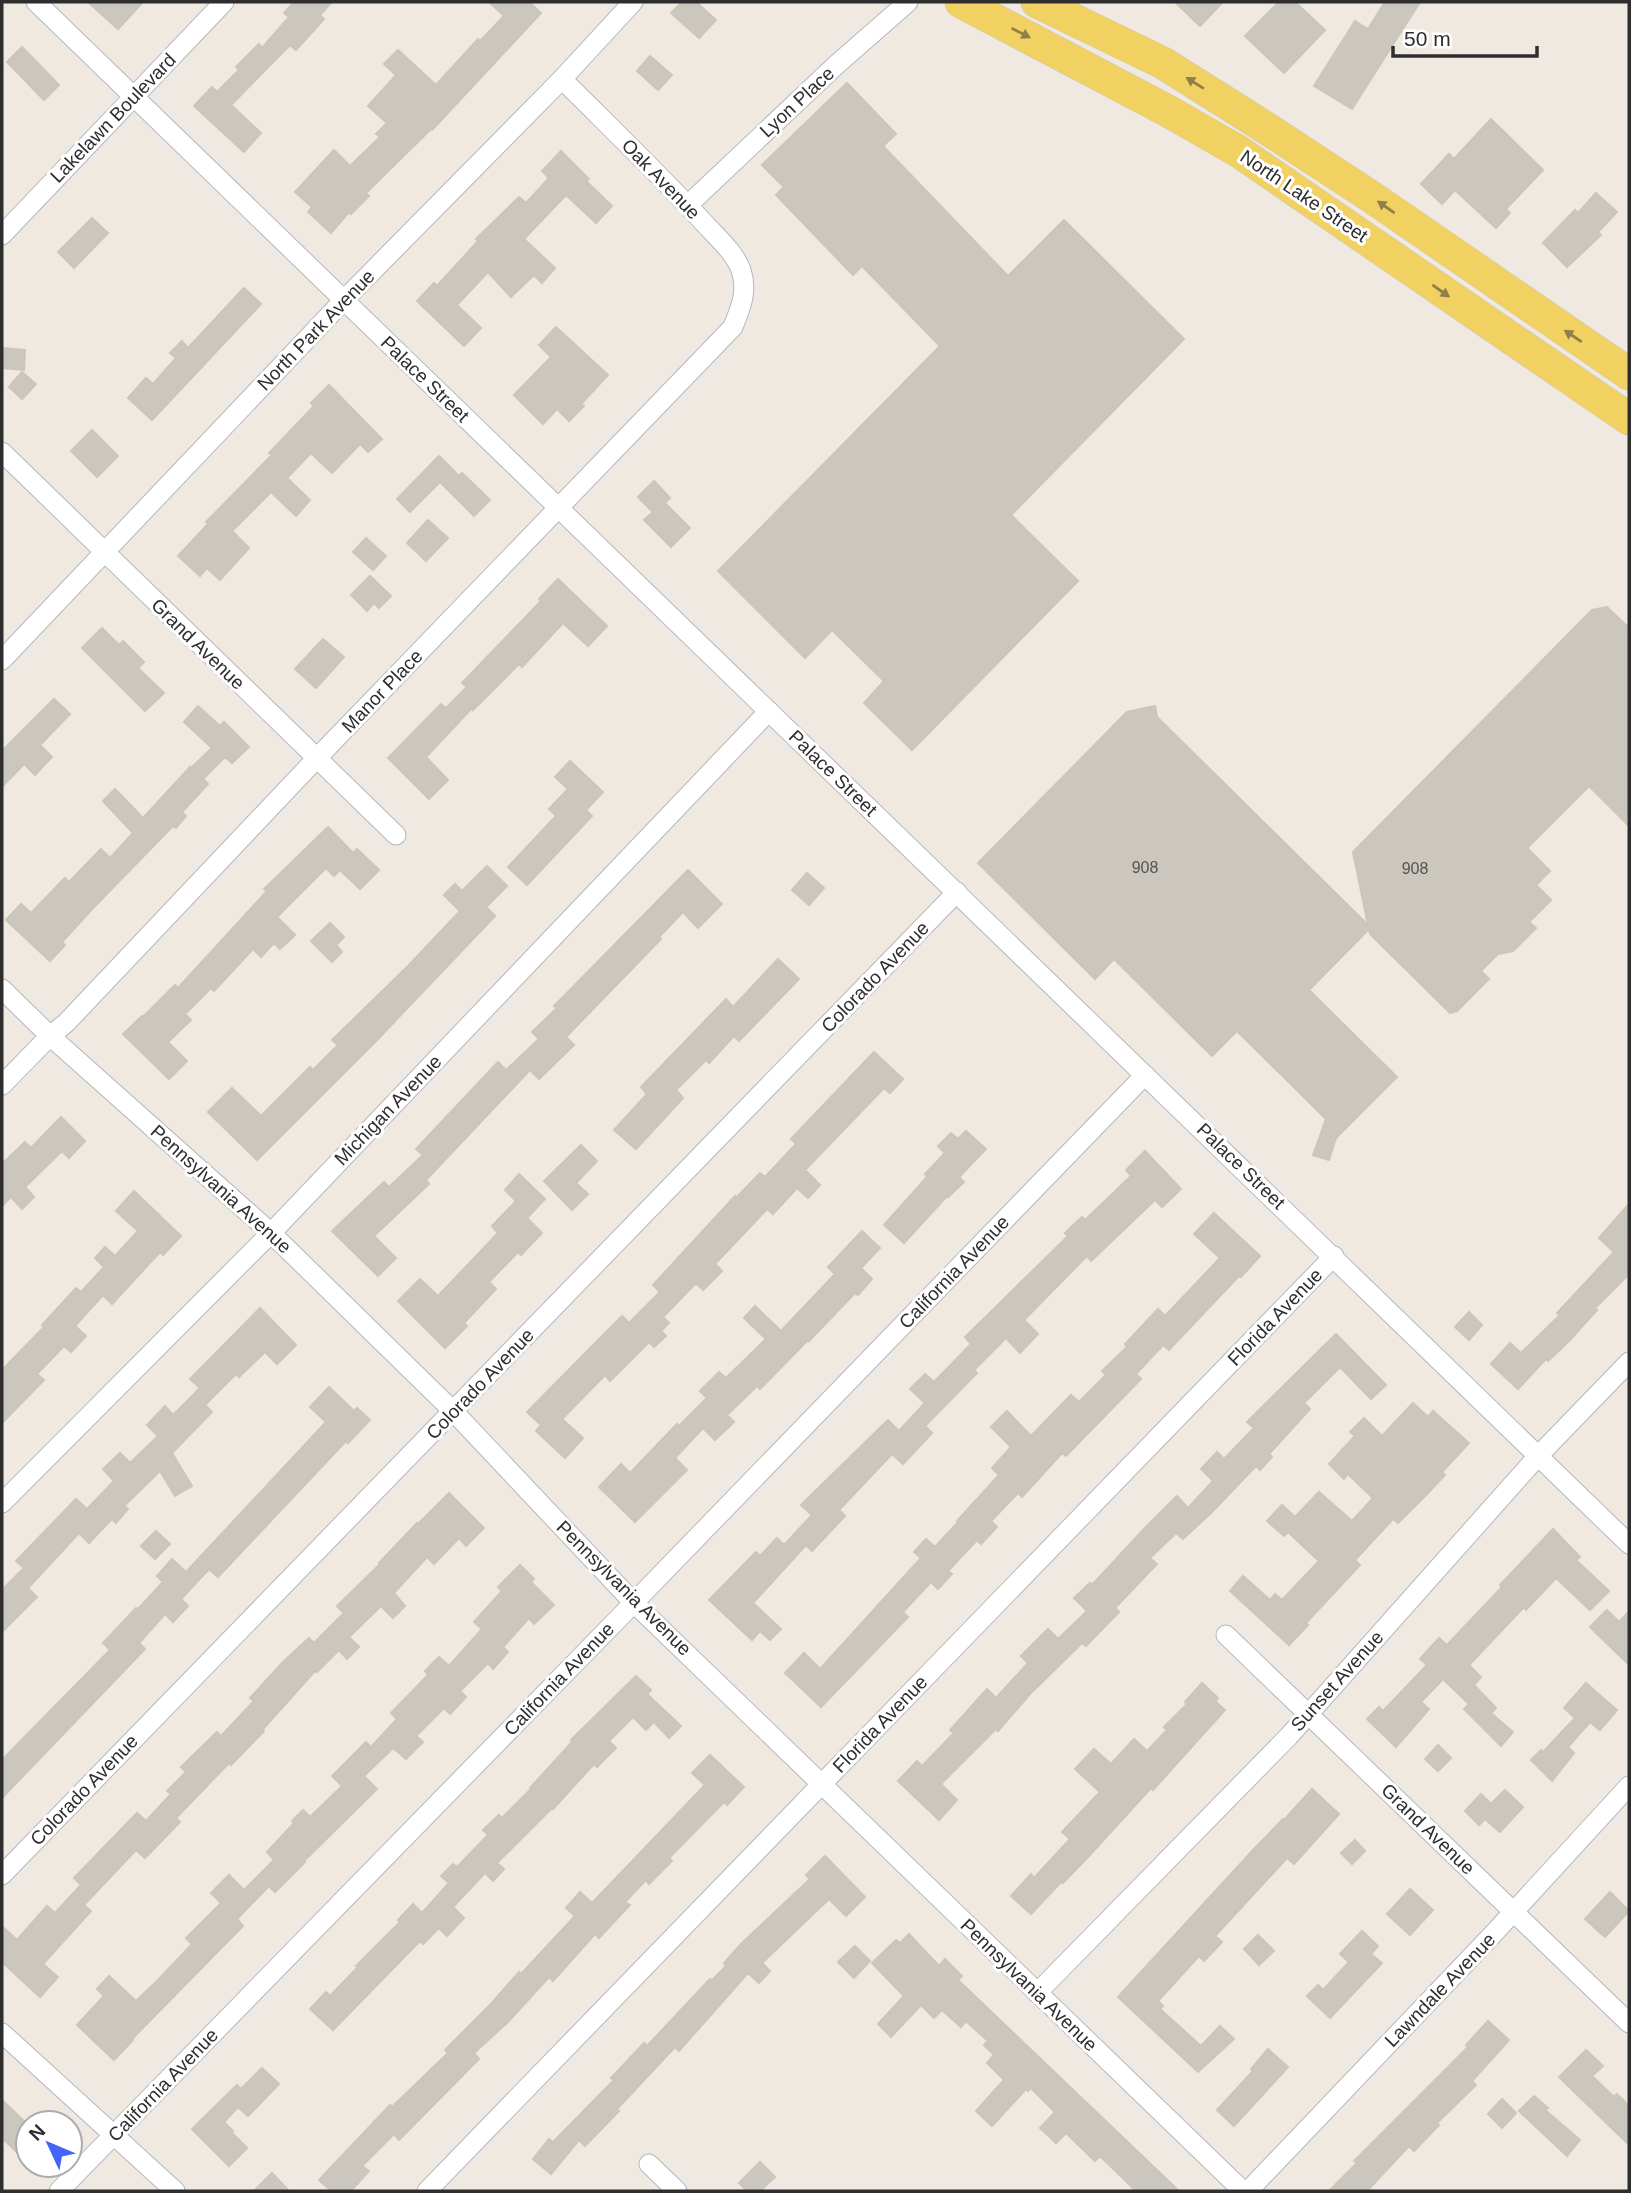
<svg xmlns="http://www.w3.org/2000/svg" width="1631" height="2193" font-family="Arial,sans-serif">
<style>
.building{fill:#cbc7bf;stroke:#cbc5ba;stroke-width:2}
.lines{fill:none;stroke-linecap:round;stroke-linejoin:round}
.minor-casing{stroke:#b4b7c1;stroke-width:21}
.primary-casing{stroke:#c9c9c9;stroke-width:33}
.minor{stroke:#fff;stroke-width:19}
.primary{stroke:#f2d163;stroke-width:32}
.oneway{fill:#908048}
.labels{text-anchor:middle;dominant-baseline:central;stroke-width:6;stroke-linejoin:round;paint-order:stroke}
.number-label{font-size:16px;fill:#555452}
.street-label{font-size:19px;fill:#2e2e2e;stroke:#fff}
</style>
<rect width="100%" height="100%" fill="#efe9e1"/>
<g class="building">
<polygon points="88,2 143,2 118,29"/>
<polygon points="294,2 332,2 320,15 324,19 296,50 290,45 231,105 261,133 244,152 194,106 212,87 217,92 239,70 236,67 259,44 262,48 289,17 284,13"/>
<polygon points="489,2 529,2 541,13 432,130 431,129 366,193 369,196 351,214 349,212 331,233 308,212 312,207 295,192 334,150 350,166 380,137 376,134 387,123 368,106 396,75 384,64 398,50 436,85 478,39 480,41 504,16"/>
<polygon points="682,2 696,2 716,20 699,38 671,13"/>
<polygon points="1175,2 1223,2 1200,26"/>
<polygon points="1279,2 1295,2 1325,30 1284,73 1245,36"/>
<polygon points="1385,2 1420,2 1352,109 1314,86 1355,21 1368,29"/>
<polygon points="22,47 59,85 44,100 7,62"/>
<polygon points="650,56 672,75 658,90 637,71"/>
<polygon points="847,83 896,134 883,146 1008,276 1064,220 1184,339 1011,515 1078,581 912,750 864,703 884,681 832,630 805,658 718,571 940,346 862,266 853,275 776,195 784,187 762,165"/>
<polygon points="1491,119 1543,170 1506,209 1510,213 1496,228 1455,190 1442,204 1421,184 1449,154 1454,159"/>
<polygon points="561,151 589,179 586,181 612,206 596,223 566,195 524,239 555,268 542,283 534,275 511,297 488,272 457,305 481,328 464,346 417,301 434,283 437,286 478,241 476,239 519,197 526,203 549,178 542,171"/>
<polygon points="1596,193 1617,212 1598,232 1601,235 1567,267 1543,243 1575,210 1578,213"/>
<polygon points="92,218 108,233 74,268 58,252"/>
<polygon points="244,288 261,304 152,420 128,398 146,378 153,384 176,358 170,353 182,341 188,348"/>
<polygon points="556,327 608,375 581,404 584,406 569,421 557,409 543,424 514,395 551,357 539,345"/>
<polygon points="2,348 25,350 24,370 2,368"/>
<polygon points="22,372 36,384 22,399 9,387"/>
<polygon points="329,385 382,439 368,452 360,444 332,473 311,453 287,478 310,500 296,516 271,492 232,531 249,548 220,580 207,568 200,576 178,556 208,524 206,522 272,455 269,453 314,406 311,403"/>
<polygon points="92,430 118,456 97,477 71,451"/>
<polygon points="439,456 459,476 462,473 490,500 474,516 440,482 410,512 397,499"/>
<polygon points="654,481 670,498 665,503 690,528 671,547 644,520 653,512 638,497"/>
<polygon points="428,520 448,538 426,561 407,543"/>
<polygon points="366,538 386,556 373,570 353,552"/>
<polygon points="370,576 391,596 379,608 374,603 367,611 351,595"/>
<polygon points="558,579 607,626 588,646 563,623 522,667 519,664 473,710 472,708 426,757 448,780 429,799 388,758 441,704 446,708 467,687 462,683 541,601 539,599"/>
<polygon points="1607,607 1629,628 1629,826 1589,786 1527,848 1550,871 1536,885 1551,900 1529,922 1536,928 1513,951 1498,954 1481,971 1489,979 1457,1011 1450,1013 1370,934 1369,929 1309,990 1397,1077 1336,1138 1329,1160 1313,1155 1326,1119 1237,1031 1212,1056 1114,959 1095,979 978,863 1127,712 1155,706 1157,717 1368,925 1353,852 1592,610"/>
<polygon points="102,628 119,645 123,641 144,662 138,668 164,693 145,711 82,648"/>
<polygon points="323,639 344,657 316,688 295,669"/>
<polygon points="54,699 70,714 40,745 52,757 35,775 24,764 2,787 2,751"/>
<polygon points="198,706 220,726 224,722 249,747 232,763 225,757 203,779 208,784 182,812 186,816 176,828 173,826 95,906 62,942 65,945 50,961 6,920 21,904 31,913 65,878 69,882 101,849 110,858 133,833 103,801 115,789 143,818 190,767 191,768 212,748 184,722"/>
<polygon points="570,761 603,792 586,810 592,816 527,885 508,867 556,816 549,809 568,789 555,777"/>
<polygon points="328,827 353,853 357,849 379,870 360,889 340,870 334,876 326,868 277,917 295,935 280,949 274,943 261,957 253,949 214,991 211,988 185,1014 191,1020 168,1042 187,1061 169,1079 123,1034 142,1016 143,1017 175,985 178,988 267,891 264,889"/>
<polygon points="487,866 507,886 486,907 495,916 378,1039 257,1160 208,1112 232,1088 261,1116 310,1067 313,1070 338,1045 332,1040 408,966 460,911 444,895 455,884 462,891"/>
<polygon points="688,870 722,904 698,928 683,912 659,937 661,939 566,1037 574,1045 539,1079 530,1070 426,1180 429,1184 374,1236 396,1258 378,1276 332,1231 384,1182 389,1187 423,1155 416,1149 498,1062 506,1070 539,1039 532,1032 557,1008 554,1006"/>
<polygon points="807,873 824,888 809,905 792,890"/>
<polygon points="330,923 344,937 336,945 342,952 332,962 311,941"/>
<polygon points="778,959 799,979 739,1041 734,1036 709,1063 706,1060 676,1090 683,1098 636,1149 614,1130 647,1094 641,1087 726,999 733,1007"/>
<polygon points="874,1052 903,1079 890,1093 884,1088 805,1170 820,1185 808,1198 797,1188 773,1214 767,1209 715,1264 722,1271 703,1290 696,1283 663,1317 669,1323 661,1331 666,1336 654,1347 649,1342 610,1381 605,1375 562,1419 583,1438 565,1458 536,1431 541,1425 527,1412 622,1316 629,1323 660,1292 653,1285 735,1196 736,1198 760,1173 765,1177 796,1144 791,1139"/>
<polygon points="61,1117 85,1141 69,1158 62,1151 25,1187 34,1197 22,1209 11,1197 2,1206 2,1164 25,1142 31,1148"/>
<polygon points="966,1131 986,1149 959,1177 964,1182 948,1197 947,1196 904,1243 884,1225 927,1177 925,1174 945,1153 938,1146 951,1133 958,1139"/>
<polygon points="581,1145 597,1161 576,1183 588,1194 572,1210 544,1181"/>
<polygon points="1145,1151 1181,1189 1162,1207 1155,1200 1091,1261 1087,1256 1024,1320 1038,1334 1020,1353 1006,1338 974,1370 977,1373 925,1426 932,1433 903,1464 892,1454 839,1510 845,1516 812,1551 806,1545 753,1603 781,1629 770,1640 760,1631 752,1640 709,1600 756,1552 760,1556 777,1538 784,1545 812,1515 801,1505 888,1420 899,1431 925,1403 910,1389 925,1374 934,1382 971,1344 965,1337 1068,1236 1065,1233 1082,1217 1085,1220 1131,1176 1126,1170"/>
<polygon points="519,1174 545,1199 527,1218 542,1233 521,1255 518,1252 489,1282 496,1289 464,1323 467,1326 445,1348 398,1301 420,1279 438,1296 498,1233 492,1226 516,1201 505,1190"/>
<polygon points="134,1191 181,1236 163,1255 160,1252 112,1304 103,1295 75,1326 86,1336 71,1352 64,1346 37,1374 44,1380 2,1423 2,1370 44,1327 42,1325 76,1288 81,1292 104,1267 95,1258 105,1247 115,1256 138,1231 116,1211"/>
<polygon points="1629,1204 1629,1274 1595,1308 1597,1310 1570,1340 1548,1361 1546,1359 1518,1389 1491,1364 1510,1343 1521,1353 1560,1315 1557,1313 1614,1252 1599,1238"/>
<polygon points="1214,1213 1260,1256 1241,1277 1239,1276 1169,1350 1163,1345 1136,1374 1141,1379 1066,1456 1062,1453 1022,1497 1018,1493 991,1521 997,1527 981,1544 977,1540 948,1571 952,1574 938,1589 931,1582 903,1612 908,1617 821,1707 785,1673 804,1653 820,1669 921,1558 914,1552 926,1539 935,1547 958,1522 957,1521 999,1475 992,1468 1011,1447 991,1427 1007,1411 1031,1436 1071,1395 1079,1402 1106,1375 1102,1371 1127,1347 1125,1344 1158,1309 1165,1316 1220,1258 1194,1234"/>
<polygon points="862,1231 880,1248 861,1268 872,1279 858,1295 855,1293 809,1341 808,1340 760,1389 757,1386 727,1415 734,1422 715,1440 703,1428 675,1458 687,1470 635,1522 599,1487 621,1464 630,1473 677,1424 679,1426 707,1398 700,1391 719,1372 726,1378 766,1339 744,1318 755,1306 781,1331 835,1274 828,1267"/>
<polygon points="260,1308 296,1345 277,1364 265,1352 239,1377 236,1374 205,1405 212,1412 172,1453 192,1486 175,1496 160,1471 124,1506 128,1509 116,1523 112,1519 89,1543 79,1533 28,1588 37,1597 2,1632 2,1590 24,1568 16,1561 76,1499 87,1509 114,1481 103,1469 120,1453 130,1463 158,1436 147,1425 165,1406 173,1415 200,1388 190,1379"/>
<polygon points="1469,1312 1482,1325 1469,1340 1455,1327"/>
<polygon points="1336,1334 1386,1385 1371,1399 1340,1367 1304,1403 1310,1409 1269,1454 1272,1457 1260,1470 1256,1466 1213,1511 1183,1539 1176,1533 1150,1558 1157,1564 1115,1608 1119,1612 1086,1646 1082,1643 1030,1694 998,1731 996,1729 941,1784 957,1800 939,1820 898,1781 917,1761 922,1766 954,1733 950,1730 987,1689 996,1698 1028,1663 1021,1656 1048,1629 1058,1639 1087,1611 1074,1598 1090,1583 1092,1585 1143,1530 1177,1496 1188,1508 1213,1481 1201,1469 1217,1452 1224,1459 1254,1428 1247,1422"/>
<polygon points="329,1387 354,1411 357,1408 370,1420 348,1443 346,1441 218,1577 209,1569 181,1599 188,1606 173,1622 165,1614 139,1643 145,1649 2,1798 2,1760 110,1650 103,1643 136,1608 138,1609 163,1582 157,1576 172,1559 186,1572 326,1422 310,1407"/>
<polygon points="1413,1403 1428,1417 1433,1411 1469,1443 1442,1472 1445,1475 1426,1495 1398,1523 1393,1519 1355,1560 1360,1565 1306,1623 1308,1625 1289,1645 1230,1591 1243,1576 1270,1600 1275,1594 1282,1600 1319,1561 1288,1532 1284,1536 1267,1521 1282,1505 1295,1517 1319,1492 1352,1521 1373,1498 1348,1474 1344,1479 1329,1464 1355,1436 1350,1432 1364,1418 1382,1436"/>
<polygon points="449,1493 484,1528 466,1546 459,1538 434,1564 427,1557 394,1593 405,1606 393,1618 381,1606 349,1637 359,1647 347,1659 339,1650 317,1672 315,1671 263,1729 264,1731 231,1765 229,1763 176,1818 180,1822 145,1858 136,1850 84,1905 91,1911 43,1964 58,1977 40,1997 2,1962 2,1926 17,1940 47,1906 55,1913 81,1885 74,1878 137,1813 146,1821 171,1794 167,1791 186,1772 181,1767 217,1732 221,1736 254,1701 250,1698 283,1662 309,1638 314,1643 344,1613 337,1606 380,1564 379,1563 417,1523 418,1524"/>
<polygon points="1553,1529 1580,1557 1576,1560 1609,1591 1590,1610 1556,1578 1526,1610 1524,1607 1469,1665 1481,1677 1474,1685 1496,1708 1491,1713 1513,1732 1501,1746 1464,1709 1469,1704 1443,1679 1421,1702 1429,1709 1396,1747 1367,1719 1379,1707 1383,1711 1427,1665 1420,1659 1439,1638 1447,1645 1502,1587 1500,1585"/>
<polygon points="156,1531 170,1544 155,1559 141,1546"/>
<polygon points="520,1565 534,1579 531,1582 554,1605 534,1624 529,1618 503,1647 508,1652 493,1669 488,1663 460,1691 466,1697 450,1714 444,1708 416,1736 423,1742 406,1759 393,1748 364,1776 377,1789 304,1861 305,1862 275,1892 269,1886 237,1919 243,1926 132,2039 133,2040 114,2060 77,2025 104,1996 97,1989 109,1976 136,2001 158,1980 192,1944 186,1938 221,1903 211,1893 229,1875 244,1890 274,1860 267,1852 294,1823 292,1821 303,1810 310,1817 342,1786 332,1776 366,1742 371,1747 397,1719 391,1713 428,1675 425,1671 439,1657 449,1666 482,1629 474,1622 502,1591 498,1587"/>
<polygon points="1607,1610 1619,1622 1629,1611 1629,1665 1590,1627"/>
<polygon points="636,1676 651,1690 647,1694 681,1726 669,1738 654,1722 646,1730 633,1717 609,1741 616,1748 597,1767 594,1764 553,1809 552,1808 497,1863 504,1869 493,1881 485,1873 453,1907 464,1918 447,1936 439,1928 423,1944 420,1941 333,2030 310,2009 326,1992 330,1996 358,1967 356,1966 400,1922 398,1920 413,1904 422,1913 449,1883 441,1876 453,1864 457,1867 488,1835 483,1830 499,1815 502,1818 531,1789 530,1788 572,1742 571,1740"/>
<polygon points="1202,1683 1218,1698 1215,1701 1225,1710 1153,1790 1151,1788 1088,1857 1063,1883 1062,1881 1031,1914 1011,1896 1031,1874 1034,1878 1070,1839 1062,1832 1100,1792 1075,1769 1094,1749 1111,1764 1134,1739 1147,1751 1167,1730 1164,1727 1187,1704 1185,1702"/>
<polygon points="1586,1683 1617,1710 1600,1730 1590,1722 1568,1747 1574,1753 1552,1781 1531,1760 1541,1750 1543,1752 1575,1718 1564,1708"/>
<polygon points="1438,1745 1451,1758 1438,1771 1425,1759"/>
<polygon points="710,1755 744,1787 727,1805 724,1802 669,1858 672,1861 649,1884 646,1880 625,1902 630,1905 599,1938 595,1934 553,1981 549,1977 508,2022 474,2053 479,2059 399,2140 394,2134 362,2166 369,2171 351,2191 331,2191 319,2180 390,2105 392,2107 448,2053 445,2050 490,2005 519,1972 521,1974 575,1916 566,1908 580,1892 592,1903 705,1785 692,1773"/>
<polygon points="1312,1789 1339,1814 1294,1864 1287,1858 1215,1936 1222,1942 1204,1961 1199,1956 1158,2001 1163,2006 1160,2009 1201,2046 1220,2026 1234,2039 1198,2072 1118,1997 1254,1849 1283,1819 1284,1820"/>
<polygon points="1505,1790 1523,1807 1500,1832 1485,1819 1479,1825 1465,1811 1481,1794 1491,1804"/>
<polygon points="1355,1840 1365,1851 1352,1864 1341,1853"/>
<polygon points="825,1856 865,1897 846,1916 829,1899 762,1963 770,1971 759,1983 748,1973 679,2051 675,2047 617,2109 619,2111 585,2146 579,2140 551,2174 533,2159 549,2139 553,2142 614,2080 611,2078 644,2043 647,2046 710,1979 711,1981 726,1966 724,1963 741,1944 810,1879 806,1875"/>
<polygon points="1410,1889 1433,1910 1410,1935 1387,1914"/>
<polygon points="1610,1892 1629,1911 1605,1937 1585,1919"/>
<polygon points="1362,1931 1378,1946 1371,1954 1382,1963 1330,2018 1307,1996 1318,1985 1323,1990 1349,1962 1340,1954"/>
<polygon points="909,1934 939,1966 945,1959 962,1976 958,1980 1179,2191 1136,2191 1100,2156 1095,2161 1066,2133 1056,2143 1040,2128 1055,2112 1031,2088 1028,2091 1026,2089 992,2126 976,2111 1004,2080 987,2063 994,2055 984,2045 988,2041 966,2021 961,2027 942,2010 934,2018 921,2005 891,2037 878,2024 904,1996 872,1963 896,1940 900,1943"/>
<polygon points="1258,1935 1274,1951 1259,1965 1244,1949"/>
<polygon points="855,1946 870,1961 854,1978 838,1962"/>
<polygon points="1488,2021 1509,2040 1472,2081 1476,2085 1437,2123 1439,2125 1414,2151 1409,2146 1367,2191 1329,2191 1357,2163 1354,2161 1468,2047 1466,2045"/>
<polygon points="1268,2049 1288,2067 1234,2126 1217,2110 1253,2071 1251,2069"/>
<polygon points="1586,2050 1603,2066 1592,2076 1614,2097 1617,2094 1629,2106 1629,2145 1559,2077"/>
<polygon points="262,2068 279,2084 248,2116 238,2107 224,2122 233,2131 231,2132 247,2148 229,2166 192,2129 237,2085 241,2089"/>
<polygon points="1534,2096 1548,2108 1545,2110 1580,2140 1567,2156 1519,2111"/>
<polygon points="1502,2099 1516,2113 1502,2128 1488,2114"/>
<polygon points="2,2100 28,2125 28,2147 20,2155 2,2138"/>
<polygon points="760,2162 775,2177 760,2191 747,2191 739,2183"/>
<polygon points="272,2173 289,2191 254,2191"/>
</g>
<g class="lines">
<defs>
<g id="minor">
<polyline points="36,2 1629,1544"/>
<polyline points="688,205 835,66 908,2"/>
<polyline points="2,235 224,2"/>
<polyline points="2,452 396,835"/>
<polyline points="2,660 343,301 562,79 633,2"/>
<polyline points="2,989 50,1036 271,1233 454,1412 633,1602 1243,2191"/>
<path d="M2 1085 50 1036 66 1023 316 759 733 327C741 307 748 291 741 270 735 253 717 237 705 224 659 174 610 127 562 79"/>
<polyline points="2,1503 271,1233 769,711"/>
<polyline points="1226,1635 1629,2023"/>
<polyline points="2,1875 957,892"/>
<polyline points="1037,1993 1289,1736 1538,1456 1629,1362"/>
<polyline points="2,2033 175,2191"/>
<polyline points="649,2164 677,2191"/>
<polyline points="59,2191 616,1621 1145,1075"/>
<polyline points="427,2191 1334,1256"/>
<polyline points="1248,2191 1495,1932 1629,1786"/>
</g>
<g id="primary">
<polyline points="961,2 1166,110 1238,151 1629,419"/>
<polyline points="1037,2 1163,63 1263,126 1370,196 1629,374"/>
</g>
</defs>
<use href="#minor" class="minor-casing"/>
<use href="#primary" class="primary-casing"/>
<use href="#minor" class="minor"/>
<use href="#primary" class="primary"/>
</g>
<defs><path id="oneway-solid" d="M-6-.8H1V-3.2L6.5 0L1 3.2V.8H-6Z" transform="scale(1.75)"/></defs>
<g class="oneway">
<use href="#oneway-solid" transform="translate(1021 33) rotate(27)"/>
<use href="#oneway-solid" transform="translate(1195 83) rotate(-148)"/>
<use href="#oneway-solid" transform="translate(1386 207) rotate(-145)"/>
<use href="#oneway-solid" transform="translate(1441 291) rotate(35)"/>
<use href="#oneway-solid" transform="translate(1573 336) rotate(-146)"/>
</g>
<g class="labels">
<g class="number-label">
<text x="1145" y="867">908</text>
<text x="1415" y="868">908</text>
</g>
<g class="street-label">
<text transform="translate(797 102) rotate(-43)">Lyon Place</text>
<text transform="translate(113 118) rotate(-46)">Lakelawn Boulevard</text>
<text transform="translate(661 179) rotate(46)">Oak Avenue</text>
<text transform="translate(1304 196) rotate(34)">North Lake Street</text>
<text transform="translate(316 330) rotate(-46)">North Park Avenue</text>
<text transform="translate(425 379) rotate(44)">Palace Street</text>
<text transform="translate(198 644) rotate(44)">Grand Avenue</text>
<text transform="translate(382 691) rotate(-46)">Manor Place</text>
<text transform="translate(833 773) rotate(44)">Palace Street</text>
<text transform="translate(875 977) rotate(-46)">Colorado Avenue</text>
<text transform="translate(388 1110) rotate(-46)">Michigan Avenue</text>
<text transform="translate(1241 1166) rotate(44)">Palace Street</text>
<text transform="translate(221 1189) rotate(42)">Pennsylvania Avenue</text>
<text transform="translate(954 1272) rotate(-46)">California Avenue</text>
<text transform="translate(1275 1317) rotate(-46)">Florida Avenue</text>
<text transform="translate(480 1384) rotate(-46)">Colorado Avenue</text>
<text transform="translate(624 1588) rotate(45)">Pennsylvania Avenue</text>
<text transform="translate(559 1679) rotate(-46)">California Avenue</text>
<text transform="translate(1337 1681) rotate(-48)">Sunset Avenue</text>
<text transform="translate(880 1724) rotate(-46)">Florida Avenue</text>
<text transform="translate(84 1790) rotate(-46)">Colorado Avenue</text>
<text transform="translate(1428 1829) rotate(44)">Grand Avenue</text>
<text transform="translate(1029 1985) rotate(44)">Pennsylvania Avenue</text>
<text transform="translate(1440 1990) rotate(-46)">Lawndale Avenue</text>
<text transform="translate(163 2085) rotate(-46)">California Avenue</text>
</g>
</g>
<rect width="1631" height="2193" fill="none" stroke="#2e2e2e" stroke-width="7"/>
<g transform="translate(49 2144) rotate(314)"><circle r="33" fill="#ffffff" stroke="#ababab" stroke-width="2"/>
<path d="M0-5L12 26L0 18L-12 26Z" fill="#4264fb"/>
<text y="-10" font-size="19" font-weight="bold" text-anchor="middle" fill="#2e2e2e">N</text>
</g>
<path d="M1393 46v10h144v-10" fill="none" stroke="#2e2e2e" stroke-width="3.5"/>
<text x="1404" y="46" font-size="21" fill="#2e2e2e" stroke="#ffffff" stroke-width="5" paint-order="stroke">50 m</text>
</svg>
